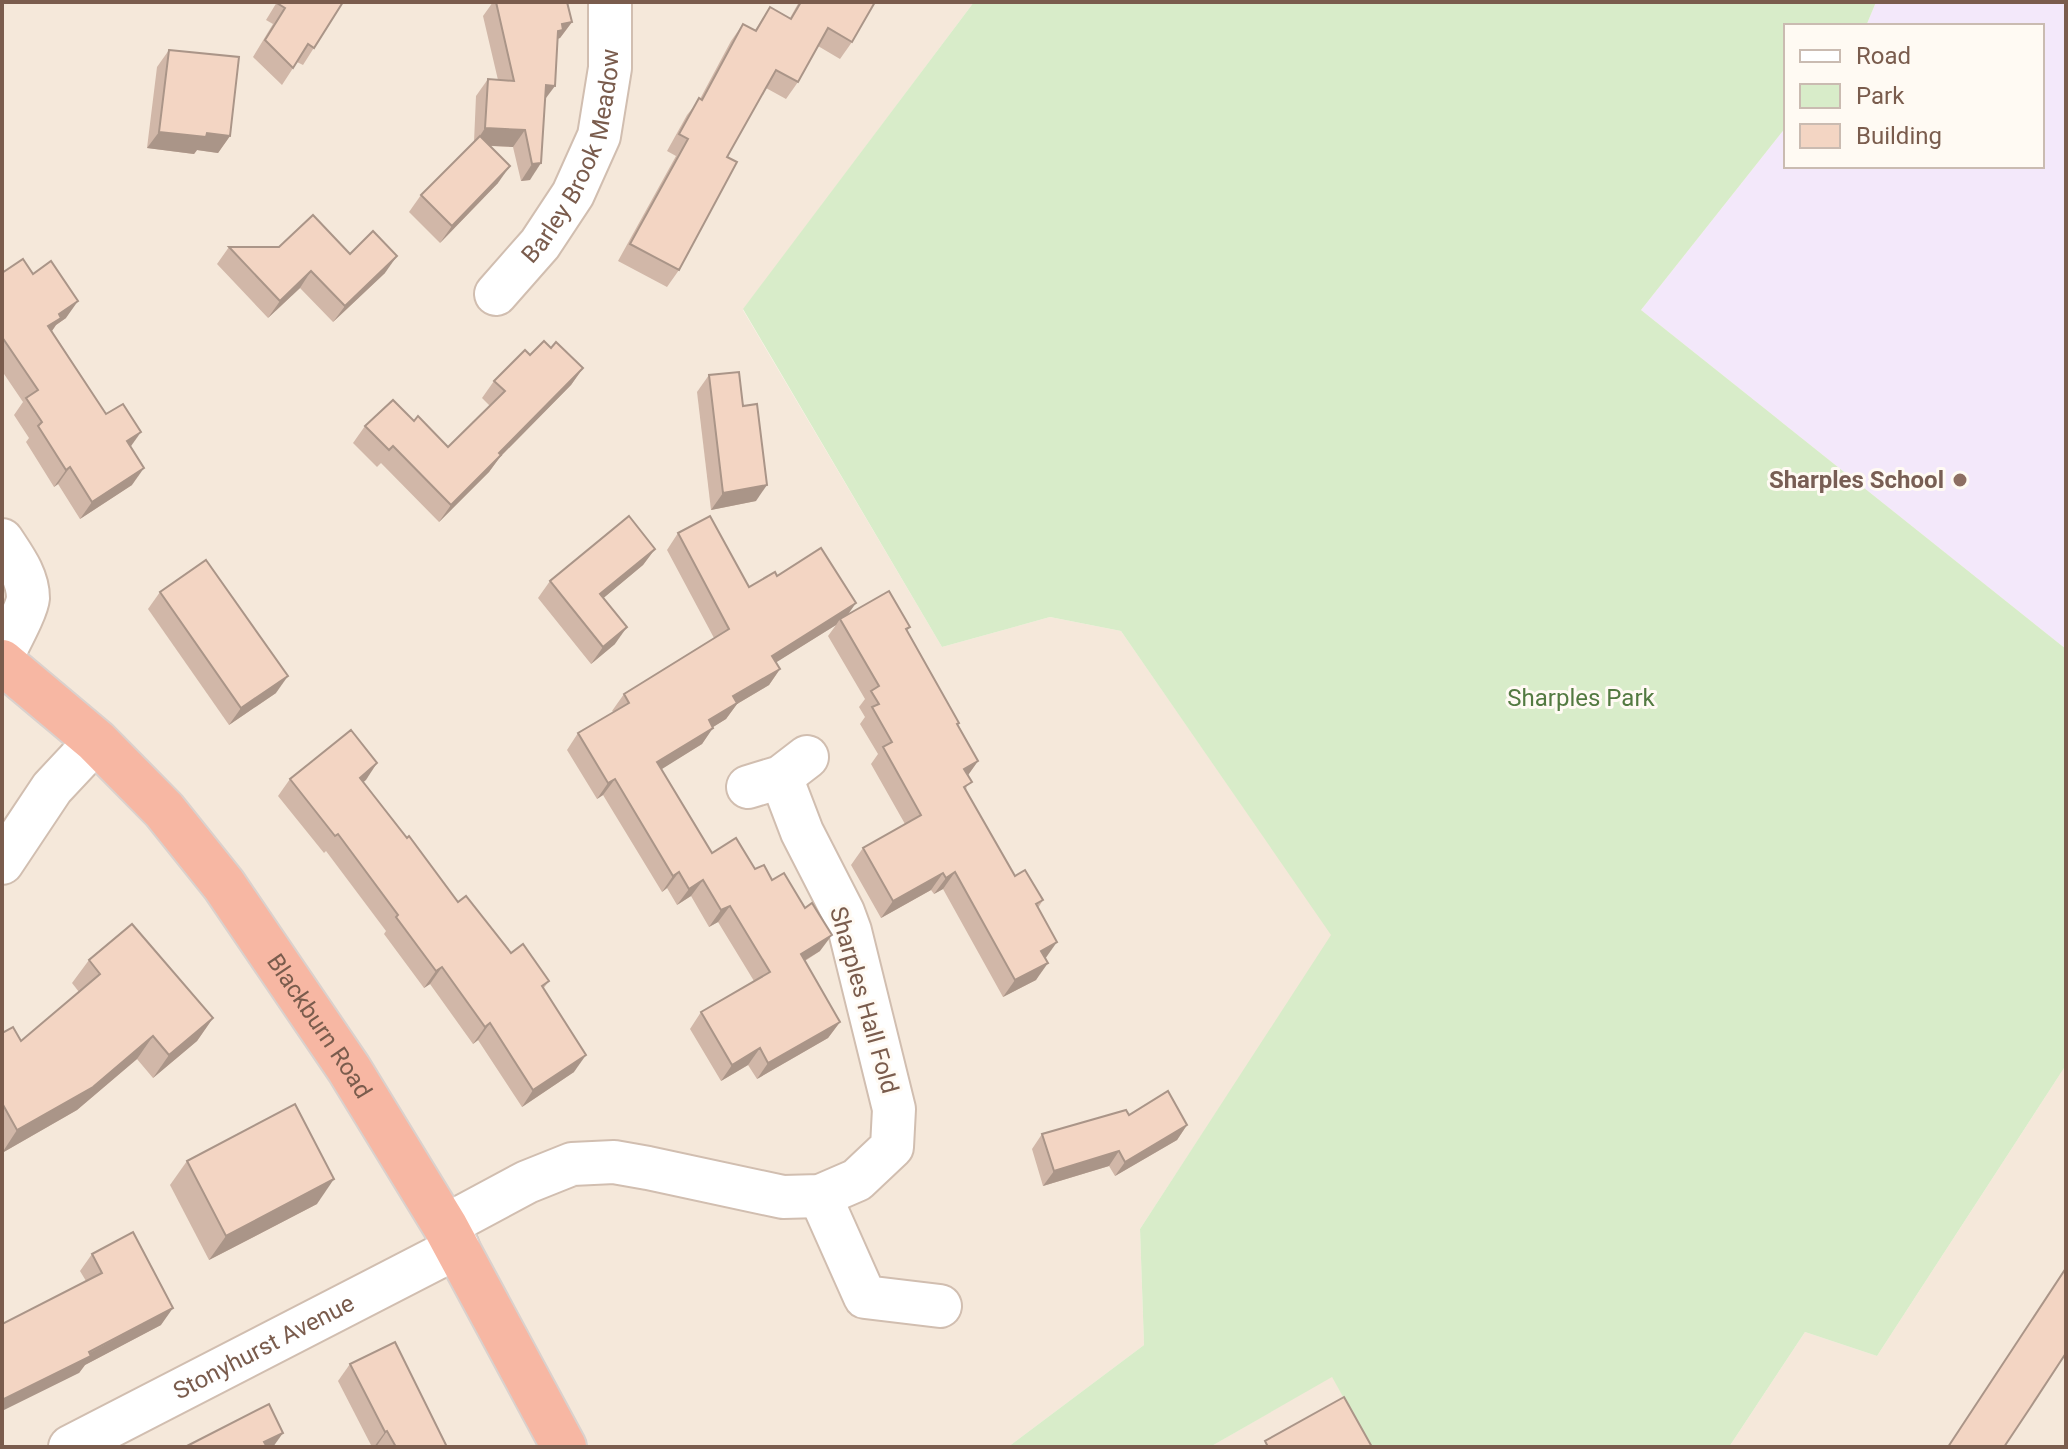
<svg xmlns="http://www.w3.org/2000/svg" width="2068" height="1449" font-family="Roboto,sans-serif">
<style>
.residential{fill:#f5e8da}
.education{fill:#f3e8fa}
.green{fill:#d8ecc9}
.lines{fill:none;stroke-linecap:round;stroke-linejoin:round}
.street-casing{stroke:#d1beb0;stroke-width:46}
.highway-casing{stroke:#dad1cd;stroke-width:48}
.street{stroke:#fff;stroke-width:42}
.highway{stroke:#f7b7a3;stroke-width:44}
.wall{fill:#d1b7a8}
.shaded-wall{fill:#aa9588}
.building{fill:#f3d5c3;stroke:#aa9588;stroke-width:2}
.education-dot{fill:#8d6e63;stroke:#fffaf3;stroke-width:3}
.labels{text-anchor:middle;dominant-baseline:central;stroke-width:6;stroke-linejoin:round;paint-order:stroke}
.street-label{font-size:24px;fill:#7a5c4d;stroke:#fffaf3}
.education-label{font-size:24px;font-weight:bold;fill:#785e54;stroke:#fffaf3;text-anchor:end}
.park-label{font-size:24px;fill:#537a41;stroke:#fffaf3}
</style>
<rect width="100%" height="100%" fill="#fdf6ec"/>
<g class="residential">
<polygon points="2,2 974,2 743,310 942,647 1050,617 1121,631 1332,935 1140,1229 1144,1345 1008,1447 2,1447"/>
<polygon points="2066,1065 2066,1447 1729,1447 1805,1332 1877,1356"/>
<polygon points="1332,1376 1371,1447 1210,1447"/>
</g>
<polygon class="education" points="1876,2 2066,2 2066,649 1641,310 1786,127 1786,166 2042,166 2042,26 1866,26"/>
<polygon class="green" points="974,2 1876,2 1866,26 1786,26 1786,127 1641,310 2066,649 2066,1065 1877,1356 1805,1332 1729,1447 1371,1447 1332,1377 1210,1447 1008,1447 1144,1345 1140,1229 1331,935 1121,631 1050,617 942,647 743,309"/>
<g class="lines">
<defs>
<g id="street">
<path id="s1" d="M496 294 540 244 573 194 599 136 610 68V2"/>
<path d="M2 540C13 557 28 576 28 598 27 610 8 644 2 657"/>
<polyline points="748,787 781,777 807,757"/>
<polyline points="2,863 52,788 96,741"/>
<polyline points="820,1196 865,1297 940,1306"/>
<polyline points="445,1226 527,1182 572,1164 614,1162 648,1168 783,1197 820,1196 857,1180 892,1147 894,1109 850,931 843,912 802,832 781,777"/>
<path id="s2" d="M70 1447 458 1247"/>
</g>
<g id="highway">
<path id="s3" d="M2 662 96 741 164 810 224 885 349 1069 445 1226 564 1447"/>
</g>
</defs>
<use href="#street" class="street-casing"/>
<use href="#highway" class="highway-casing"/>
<use href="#street" class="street"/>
<use href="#highway" class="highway"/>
</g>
<g class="wall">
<polygon points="277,2 343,2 303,65 297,62 282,85 253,57 273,24 266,20"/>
<polygon points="493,2 567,2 572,22 560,38 557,39 530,180 521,181 513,147 490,146 498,183 440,243 409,212 421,195 474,142 476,96 488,79 498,80 483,16"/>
<polygon points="799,2 875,2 852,42 840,59 818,46 798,82 786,99 766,88 727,157 679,270 667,287 618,261 676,156 667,151 687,115 700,99 731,41 743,24 755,30 770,7 790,18"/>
<polygon points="169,50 230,136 218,153 197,150 194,154 147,148 157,67"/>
<polygon points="229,247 350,254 385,273 333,322 300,288 268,318 217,264"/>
<polygon points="2,273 66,318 56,325 52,331 106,414 130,447 132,485 80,519 58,484 54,487 26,442 29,438 14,415 23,402 2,371"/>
<polygon points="551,348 583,368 571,385 500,457 489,472 439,522 381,463 377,467 353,443 365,426 414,421 448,447 490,406 482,398 494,381 530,355"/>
<polygon points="709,375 756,501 711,510 697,392"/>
<polygon points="678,533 749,587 777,576 847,615 910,627 907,631 978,761 968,775 966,791 1015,876 1043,900 1038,908 1045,959 1036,980 1003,997 943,889 934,894 931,890 881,918 851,865 863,848 905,824 871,764 878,754 860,724 865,717 859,707 865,699 828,636 836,625 776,662 780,669 769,685 737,704 726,719 713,727 702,744 661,769 712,853 755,869 772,880 820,951 805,961 840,1022 828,1038 757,1079 748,1065 721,1081 690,1029 701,1012 754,981 718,922 709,927 691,896 677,905 667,888 662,892 603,795 597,799 567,750 578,733 614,712 612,711 624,694 714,638 667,550"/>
<polygon points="655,549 643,565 603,598 615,644 591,664 538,598 550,581"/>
<polygon points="160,592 276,693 229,725 148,609"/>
<polygon points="377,763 363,782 458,902 511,953 549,981 543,989 574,1072 522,1107 478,1040 473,1044 430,984 424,988 384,934 386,931 326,851 324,853 278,796 290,779"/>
<polygon points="89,960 213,1018 197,1041 153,1078 137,1059 77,1110 2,1153 2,1033 21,1041 79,992 72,983"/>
<polygon points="1129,1115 1187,1125 1177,1140 1115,1176 1109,1166 1043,1186 1032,1149 1042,1134"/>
<polygon points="187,1161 317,1204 209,1260 170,1185"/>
<polygon points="92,1254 161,1325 85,1365 79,1373 86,1281 80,1271"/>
<polygon points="350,1364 447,1447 372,1447 338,1381"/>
</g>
<g class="shaded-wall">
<polygon points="572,22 560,38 557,39 546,48 562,24"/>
<polygon points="546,85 555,86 543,102"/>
<polygon points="485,128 525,130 513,147 474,145"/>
<polygon points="159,132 207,133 230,136 218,153 197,150 194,154 147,148"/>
<polygon points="541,163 530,180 521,181 532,164"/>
<polygon points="510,166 498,183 440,243 452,226"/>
<polygon points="397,256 385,273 333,322 345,306"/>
<polygon points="311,271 300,288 268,318 280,301"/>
<polygon points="78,301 66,318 56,325 49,335 48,326 59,314"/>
<polygon points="583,368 571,385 500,457 489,472 439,522 451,505 499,453"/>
<polygon points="141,432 129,449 127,441"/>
<polygon points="70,467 58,484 54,487 66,470"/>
<polygon points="144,468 132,485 80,519 92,502"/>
<polygon points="767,485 756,501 711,510 723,493"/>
<polygon points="655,549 643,565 588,611 600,594"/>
<polygon points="856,603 844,620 840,619 836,625 761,672 772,656"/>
<polygon points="627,627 615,644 591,664 603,647"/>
<polygon points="780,669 769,685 737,704 726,719 697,737 709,720 733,696"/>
<polygon points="288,676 276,693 229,725 241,708"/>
<polygon points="713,728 702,744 646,779 657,762"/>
<polygon points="978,761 966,778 964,769"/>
<polygon points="377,763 366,780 348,795 360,778"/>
<polygon points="615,779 603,795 597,799 608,783"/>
<polygon points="679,872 667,888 662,892 673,876"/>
<polygon points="955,872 943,889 934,894 946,878"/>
<polygon points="943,873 931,890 881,918 893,901"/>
<polygon points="703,880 691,896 677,905 689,889"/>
<polygon points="730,906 718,922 709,927 721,910"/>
<polygon points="832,935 820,951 789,970 801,954"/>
<polygon points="1057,942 1045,959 1041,951"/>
<polygon points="1048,963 1036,980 1003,997 1015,980"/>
<polygon points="442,967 430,984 424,988 436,971"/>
<polygon points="213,1018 197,1041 153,1078 169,1055"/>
<polygon points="840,1022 828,1038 757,1079 768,1063"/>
<polygon points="490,1023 478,1040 473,1044 485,1027"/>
<polygon points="153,1036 137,1059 77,1110 2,1153 17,1130"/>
<polygon points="760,1048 748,1065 721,1081 732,1065"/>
<polygon points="586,1055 574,1072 522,1107 533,1090"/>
<polygon points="1187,1125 1177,1140 1115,1176 1125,1162"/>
<polygon points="1119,1151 1109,1166 1043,1186 1054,1171"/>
<polygon points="334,1179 317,1204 209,1260 226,1236"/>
<polygon points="173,1308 161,1325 85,1365 79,1373 2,1411 2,1400"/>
<polygon points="387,1431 376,1447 374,1447 385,1432"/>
<polygon points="283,1433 273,1447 261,1447 264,1442"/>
</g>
<g class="building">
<polygon points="278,2 343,2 314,48 308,44 293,68 265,40 285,8 277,3"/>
<polygon points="496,2 567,2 572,22 562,24 563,30 558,31 555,86 546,85 541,163 532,164 525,130 485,128 488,79 514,81"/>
<polygon points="801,2 875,2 852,42 828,28 798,82 776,70 727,157 737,162 679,270 630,244 688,139 679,134 699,98 702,100 743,24 756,31 770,7 791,19"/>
<polygon points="169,50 239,57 230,136 207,133 206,137 159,132"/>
<polygon points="480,136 510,166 452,226 421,195"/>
<polygon points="313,215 350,254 373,231 397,256 345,306 311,271 280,301 229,247 279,247"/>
<polygon points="23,259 33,274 51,261 78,301 59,314 61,318 48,326 106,414 123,404 141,432 127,441 144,468 92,502 70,467 66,470 38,426 42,422 26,398 38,390 2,337 2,273"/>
<polygon points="544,341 551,348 556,342 583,368 499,453 501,455 451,505 393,446 389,450 365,426 393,400 414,421 418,416 448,447 505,391 494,381 525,350 530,355"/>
<polygon points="739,372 743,406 757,404 767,485 723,493 709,375"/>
<polygon points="629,516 655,549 600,594 627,627 603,647 550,581"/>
<polygon points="710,516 749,587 775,572 777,576 821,548 856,603 772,656 780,669 733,696 737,703 709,720 713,728 657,762 712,853 736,838 755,869 764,865 772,880 784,873 805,908 812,903 832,935 801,954 840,1022 768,1063 760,1048 732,1065 701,1012 770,972 730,906 721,910 703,880 689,889 679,872 673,876 615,779 608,783 578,733 629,703 624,694 729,629 678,533"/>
<polygon points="206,560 288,676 241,708 160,592"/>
<polygon points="889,591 910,627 906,629 959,723 957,724 978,761 964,769 972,782 964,787 1015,876 1025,870 1043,900 1036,904 1057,942 1041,951 1048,963 1015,980 955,872 946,878 943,873 893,901 863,848 921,815 883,747 892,742 872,707 879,704 871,691 879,686 840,619"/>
<polygon points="351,730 377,763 360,778 407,838 409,836 458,902 466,896 511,953 523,944 549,981 542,986 586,1055 533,1090 490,1023 485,1027 442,967 436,971 396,917 398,915 338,834 335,836 290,779"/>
<polygon points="132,924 213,1018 169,1055 153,1036 93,1087 17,1130 2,1103 2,1033 13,1027 21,1041 100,974 89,960"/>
<polygon points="1168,1091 1187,1125 1125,1162 1119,1151 1054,1171 1042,1134 1126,1110 1129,1115"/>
<polygon points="295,1104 334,1179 226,1236 187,1161"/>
<polygon points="133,1232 173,1308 89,1352 91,1356 2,1400 2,1324 102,1273 92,1254"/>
<polygon points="2066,1268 2066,1353 2030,1408 2004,1447 1948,1447"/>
<polygon points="395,1342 447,1447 396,1447 387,1431 385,1432 350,1364"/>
<polygon points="1344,1397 1372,1447 1268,1447 1265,1441"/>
<polygon points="269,1404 283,1433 264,1442 267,1447 185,1447"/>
</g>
<circle class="education-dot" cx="1960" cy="480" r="8"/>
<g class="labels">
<g class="street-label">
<text stroke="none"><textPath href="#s1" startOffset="162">Barley Brook Meadow</textPath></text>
<text transform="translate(864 1000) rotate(74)">Sharples Hall Fold</text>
<text stroke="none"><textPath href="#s3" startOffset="486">Blackburn Road</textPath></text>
<text stroke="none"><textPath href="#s2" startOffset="218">Stonyhurst Avenue</textPath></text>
</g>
<g class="education-label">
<text x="1944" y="480">Sharples School</text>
</g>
<g class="park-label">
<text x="1581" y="698">Sharples Park</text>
</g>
</g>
<rect width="2068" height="1449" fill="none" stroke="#7a5c4d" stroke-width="8"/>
<rect x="1784" y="24" width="260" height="144" fill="#fffaf3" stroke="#cabbb1" stroke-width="2"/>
<rect x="1800" y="50" width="40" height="12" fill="#ffffff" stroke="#cabbb1" stroke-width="2"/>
<text x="1856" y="64" font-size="24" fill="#7a5c4d">Road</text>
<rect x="1800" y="84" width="40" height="24" fill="#d8ecc9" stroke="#cabbb1" stroke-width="2"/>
<text x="1856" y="104" font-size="24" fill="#7a5c4d">Park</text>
<rect x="1800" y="124" width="40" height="24" fill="#f3d5c3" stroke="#cabbb1" stroke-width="2"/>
<text x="1856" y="144" font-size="24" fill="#7a5c4d">Building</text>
</svg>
